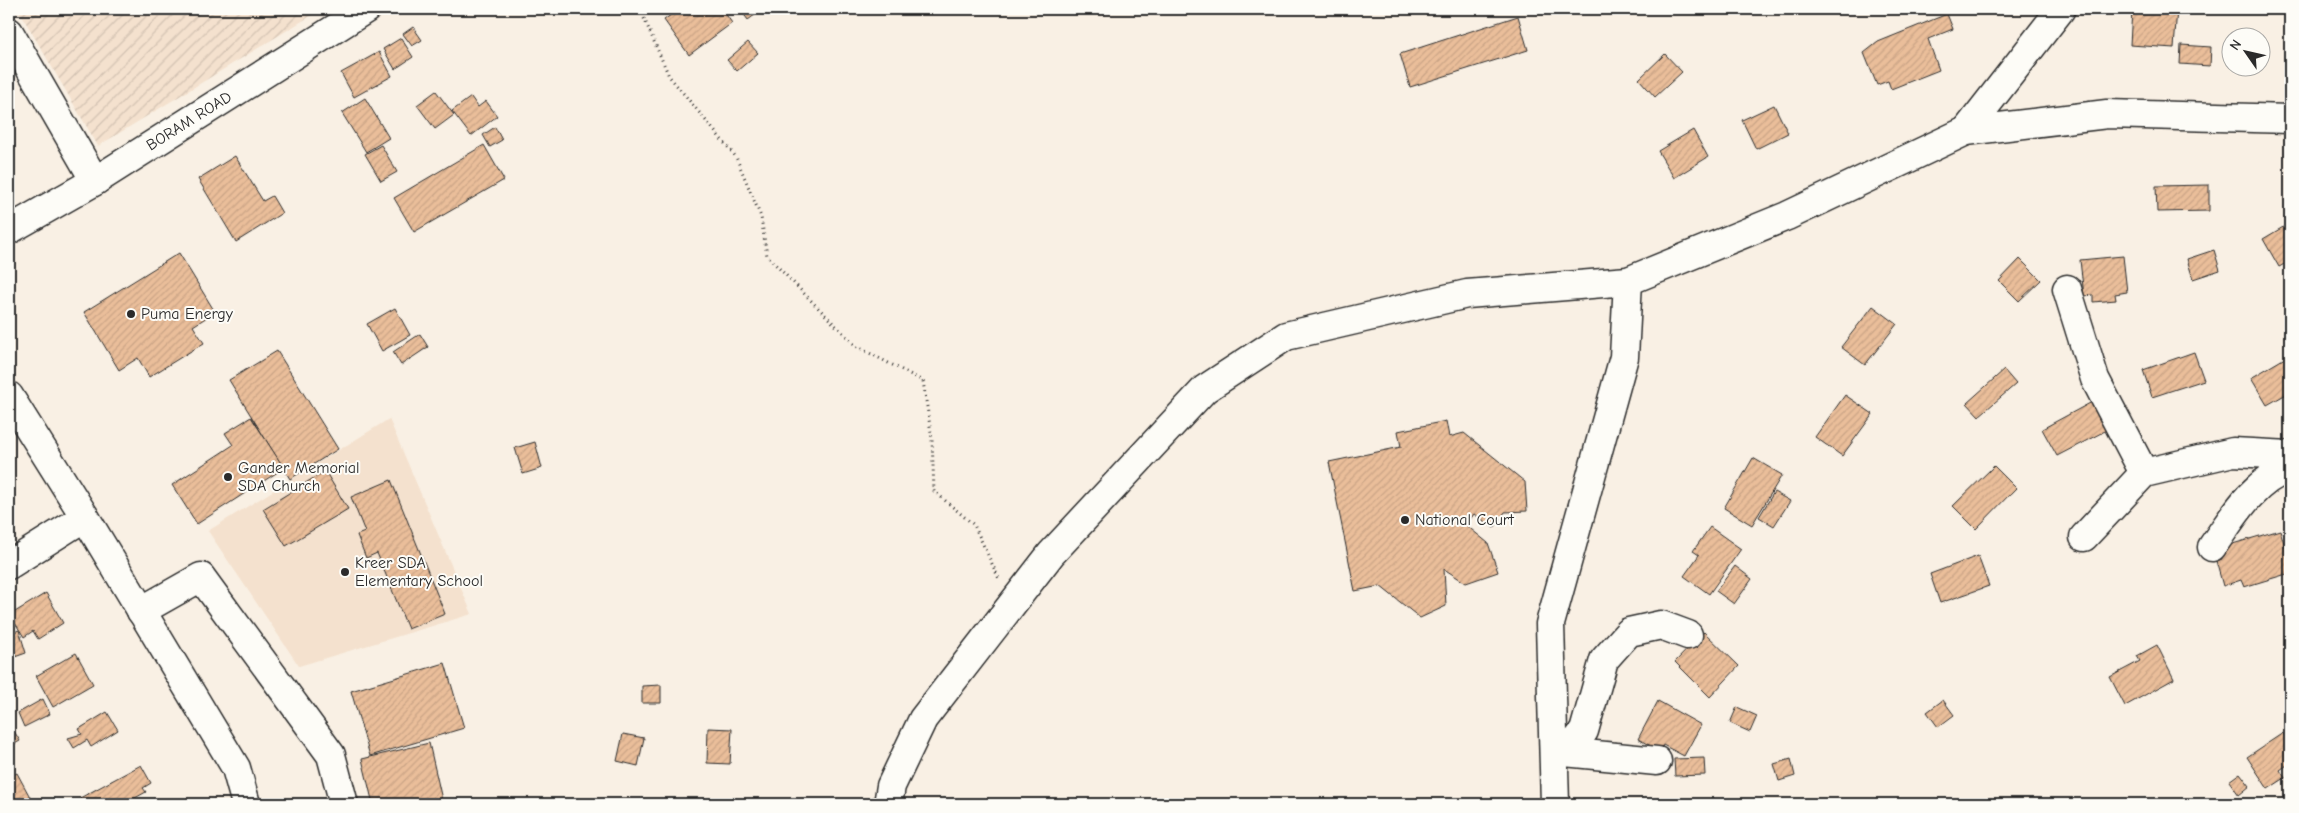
<svg xmlns="http://www.w3.org/2000/svg" width="2299" height="813" font-family="'Comic Neue',sans-serif">
<style>
.built{fill:#f4e1ce}
.industrial{fill:url(#industrial-furrows)}
.building{fill:url(#building-hatch);stroke:#2b2b2b}
.lines{fill:none;stroke-linecap:round;stroke-linejoin:round}
.minor-casing{stroke:#2b2b2b;stroke-width:31}
.major-casing{stroke:#2b2b2b;stroke-width:31}
.path{stroke:#2b2b2b;stroke-width:3;stroke-dasharray:1 4;stroke-linecap:butt}
.minor{stroke:#fdfcf7;stroke-width:28}
.major{stroke:#fdfcf7;stroke-width:28}
.poi-dot{fill:#2b2b2b;stroke:#fdfcf7;stroke-width:2}
.labels{text-anchor:middle;dominant-baseline:central;stroke-width:4;stroke-linejoin:round;paint-order:stroke}
.street-label{font-size:16px;fill:#2b2b2b;stroke:#fdfcf7}
.poi-label{font-size:16px;fill:#2b2b2b;stroke:#fdfcf7;text-anchor:start}
</style>
<defs>
<pattern id="industrial-furrows" width="10" height="10" patternUnits="userSpaceOnUse" patternTransform="scale(1.25)"><rect width="10" height="10" fill="#f4e1ce"/><path d="M-1 1l2-2M0 10L10 0M9 11l2-2" fill="none" stroke="#d1c1b1"/></pattern>
<pattern id="building-hatch" width="6" height="6" patternUnits="userSpaceOnUse" patternTransform="scale(1.25)"><rect width="6" height="6" fill="#eabe9a"/><path d="M-1 1l2-2M0 6l6-6M5 7l2-2" fill="none" stroke="#c9a385"/></pattern>
</defs>
<rect width="100%" height="100%" fill="#f9f0e4"/>
<filter id="ink" filterUnits="userSpaceOnUse"><feTurbulence type="fractalNoise" baseFrequency=".02" numOctaves="2"/><feDisplacementMap in="SourceGraphic" scale="10" xChannelSelector="R" yChannelSelector="G"/><feConvolveMatrix kernelMatrix="1 2 1 2 8 2 1 2 1" color-interpolation-filters="sRGB"/></filter>
<g filter="url(#ink)">
<polygon class="built" points="389,419 472,614 299,666 208,531"/>
<polygon class="industrial" points="18,9 322,9 98,146"/>
<g class="building">
<polygon points="679,9 722,9 732,23 689,55 664,20"/>
<polygon points="740,9 763,9 748,20"/>
<polygon points="2132,9 2177,9 2174,48 2130,45"/>
<polygon points="1947,14 1953,29 1928,39 1939,70 1891,89 1888,81 1877,85 1864,53 1878,42"/>
<polygon points="1518,16 1528,50 1410,87 1400,54"/>
<polygon points="413,27 422,40 412,46 403,34"/>
<polygon points="401,38 413,57 395,69 383,49"/>
<polygon points="748,42 758,53 737,71 727,60"/>
<polygon points="2181,45 2211,47 2210,66 2180,64"/>
<polygon points="379,52 392,76 354,97 341,73"/>
<polygon points="1665,54 1682,72 1655,97 1639,79"/>
<polygon points="436,91 454,115 435,129 417,105"/>
<polygon points="471,97 478,107 486,101 497,116 471,136 452,111"/>
<polygon points="365,98 389,138 366,152 342,113"/>
<polygon points="1774,105 1788,133 1756,149 1742,120"/>
<polygon points="495,127 502,140 490,147 483,135"/>
<polygon points="1693,130 1708,157 1674,178 1658,151"/>
<polygon points="381,145 397,172 381,181 365,154"/>
<polygon points="484,145 504,180 414,232 394,198"/>
<polygon points="235,156 263,201 272,196 282,213 236,242 198,179"/>
<polygon points="2209,185 2209,211 2157,212 2156,186"/>
<polygon points="2290,223 2290,261 2279,267 2263,239"/>
<polygon points="2214,250 2220,270 2193,279 2187,259"/>
<polygon points="179,253 215,312 193,326 204,343 149,377 138,358 119,370 84,312"/>
<polygon points="2123,256 2127,292 2115,294 2116,300 2093,302 2093,295 2084,296 2080,260"/>
<polygon points="2020,259 2041,280 2019,301 1999,281"/>
<polygon points="1873,306 1897,324 1865,365 1841,347"/>
<polygon points="395,308 410,335 382,351 367,324"/>
<polygon points="420,334 428,347 401,365 393,352"/>
<polygon points="277,351 338,449 290,479 229,380"/>
<polygon points="2194,352 2204,380 2152,397 2143,370"/>
<polygon points="2290,355 2290,392 2267,405 2251,378"/>
<polygon points="2004,370 2016,384 1979,416 1967,403"/>
<polygon points="1845,395 1873,414 1842,456 1815,437"/>
<polygon points="2092,402 2107,430 2057,456 2042,429"/>
<polygon points="251,417 284,468 197,524 172,485 233,445 225,433"/>
<polygon points="1446,421 1449,437 1464,433 1525,482 1527,511 1505,512 1494,528 1474,514 1466,525 1488,543 1498,572 1466,583 1444,569 1446,606 1420,618 1380,586 1355,591 1329,462 1401,447 1398,431"/>
<polygon points="535,442 542,468 523,474 515,448"/>
<polygon points="1753,458 1782,475 1752,525 1724,508"/>
<polygon points="1994,466 2016,488 1976,529 1953,506"/>
<polygon points="325,471 348,509 286,546 263,509"/>
<polygon points="391,480 445,614 408,629 377,553 366,558 357,535 365,532 351,497"/>
<polygon points="1774,492 1790,501 1774,526 1759,517"/>
<polygon points="1710,527 1741,549 1709,594 1684,576 1699,555 1693,551"/>
<polygon points="2280,530 2290,563 2290,573 2244,587 2241,580 2223,586 2216,561 2222,559 2219,548"/>
<polygon points="1978,556 1989,586 1940,603 1930,574"/>
<polygon points="1735,566 1752,579 1734,604 1716,591"/>
<polygon points="46,593 63,623 38,639 33,631 24,637 10,615"/>
<polygon points="19,630 26,653 9,659 9,634"/>
<polygon points="1704,632 1739,666 1710,697 1675,662"/>
<polygon points="2157,645 2174,679 2125,706 2110,677 2140,661 2137,656"/>
<polygon points="76,653 93,684 53,707 36,676"/>
<polygon points="445,663 464,728 370,756 351,691"/>
<polygon points="661,685 661,703 642,703 642,686"/>
<polygon points="43,699 50,714 24,727 18,713"/>
<polygon points="1943,700 1954,715 1938,727 1927,712"/>
<polygon points="1658,701 1701,725 1684,756 1663,745 1660,751 1638,739"/>
<polygon points="1737,707 1757,716 1750,732 1730,723"/>
<polygon points="107,712 118,730 91,747 87,740 74,748 68,738 82,734 79,729"/>
<polygon points="9,723 20,741 9,747"/>
<polygon points="708,728 732,729 730,764 707,763"/>
<polygon points="2283,733 2290,744 2290,763 2280,770 2285,778 2268,789 2247,757"/>
<polygon points="623,734 644,738 638,766 617,761"/>
<polygon points="429,743 443,804 373,804 362,759"/>
<polygon points="1704,758 1705,775 1675,776 1674,759"/>
<polygon points="1791,759 1795,776 1779,781 1774,764"/>
<polygon points="141,765 151,783 143,788 146,792 124,804 84,804 80,798"/>
<polygon points="17,773 30,797 16,804 9,804 9,777"/>
<polygon points="2240,773 2250,786 2239,795 2229,781"/>
</g>
<g class="lines">
<defs>
<g id="minor">
<polyline points="9,32 95,181"/>
<polyline points="1966,131 2061,9"/>
<polyline points="2067,289 2095,379 2144,473"/>
<polyline points="9,396 85,517 236,768 246,804"/>
<polyline points="2084,537 2144,473 2233,452 2290,455"/>
<path d="M2212 547C2233 517 2253 481 2290 468"/>
<polyline points="9,565 85,517"/>
<polyline points="141,611 201,577 331,755 344,804"/>
<polyline points="1554,751 1657,761"/>
<polyline points="1568,752 1584,731 1604,660 1629,632 1661,625 1688,635"/>
<polyline points="888,804 891,786 923,719 1051,554 1205,389 1286,336 1467,294 1628,281 1787,216 1966,131 2107,114 2290,119"/>
<polyline points="1555,804 1550,624 1624,357 1628,281"/>
</g>
<polyline id="major" points="9,230 95,181 366,9"/>
</defs>
<use href="#minor" class="minor-casing"/>
<use href="#major" class="major-casing"/>
<polyline class="path" points="640,9 669,76 736,157 761,217 767,256 856,346 923,381 932,439 934,491 974,525 1000,581"/>
<use href="#minor" class="minor"/>
<use href="#major" class="major"/>
</g>
</g>
<g class="poi-dot">
<circle cx="131" cy="314" r="5"/>
<circle cx="228" cy="477" r="5"/>
<circle cx="1405" cy="520" r="5"/>
<circle cx="345" cy="572" r="5"/>
</g>
<g class="labels">
<g class="street-label">
<text transform="translate(189 121) rotate(-32)">BORAM ROAD</text>
</g>
<g class="poi-label">
<text x="141" y="314">Puma Energy</text>
<text x="238" y="468">Gander Memorial<tspan x="238" dy="18">SDA Church</tspan></text>
<text x="1415" y="520">National Court</text>
<text x="355" y="563">Kreer SDA<tspan x="355" dy="18">Elementary School</tspan></text>
</g>
</g>
<rect width="2299" height="813" fill="none" stroke="#fdfcf7" stroke-width="30"/>
<rect x="15" y="15" width="2269" height="783" fill="none" stroke="#2b2b2b" stroke-width="2" filter="url(#ink)"/>
<g transform="translate(2246 52) rotate(304)"><circle r="24" fill="#fdfcf7" stroke="#a9a8a5"/>
<path d="M0-4L9 19L0 12L-9 19Z" fill="#2b2b2b"/>
<text y="-8" font-size="14" font-weight="bold" text-anchor="middle" fill="#2b2b2b">N</text>
</g>
</svg>
